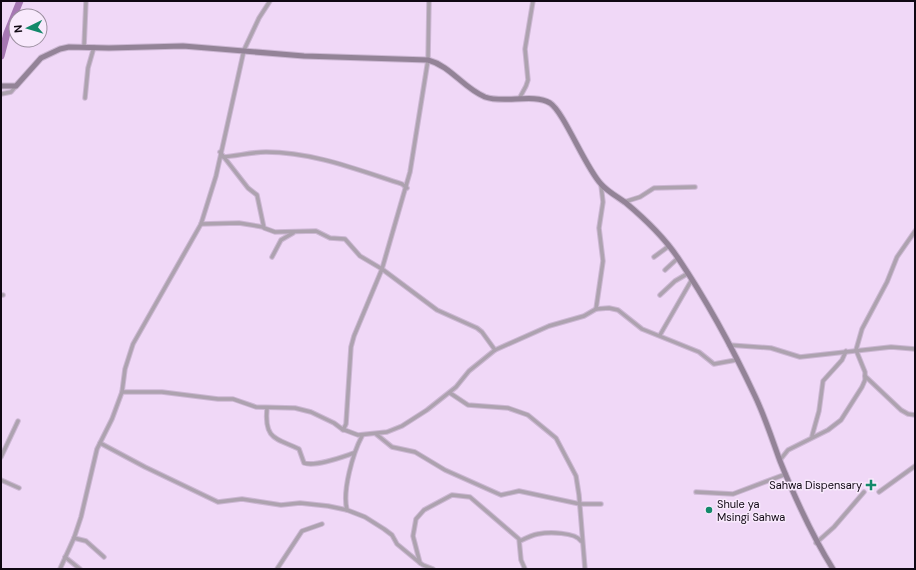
<svg xmlns="http://www.w3.org/2000/svg" width="916" height="570" font-family="'DM Sans',sans-serif">
<style>
.lines{fill:none;stroke-linecap:round;stroke-linejoin:round}
.river{stroke:#a678b3;stroke-width:7}
.minor-casing{stroke:#ccb7d3;stroke-width:5.5}
.secondary-casing{stroke:#ccb7d3;stroke-width:7}
.minor{stroke:#ada2af;stroke-width:3.5}
.secondary{stroke:#938397;stroke-width:5}
.poi-dot{fill:#12896a;stroke:#f8e9fc;stroke-width:1.5}
.labels{text-anchor:middle;dominant-baseline:central;stroke-width:3;stroke-linejoin:round;paint-order:stroke}
.poi-label{font-size:11px;fill:#100813;stroke:#f8e9fc;text-anchor:end}
</style>
<rect width="100%" height="100%" fill="#f0d8f7"/>
<g class="lines">
<polyline class="river" points="1,56 7,33 20,1"/>
<defs>
<g id="minor">
<polyline points="84,47 86,1"/>
<polyline points="1,94 11,92 16,86"/>
<polyline points="85,98 88,68 94,47"/>
<polyline points="519,99 526,86 528,80 525,49 533,1"/>
<polyline points="220,152 248,188 257,195 264,228 275,232 316,231 330,238 345,239 360,256 382,269 437,310 477,328 482,332 495,350"/>
<path d="M223 157C237 156 252 152 266 152 313 152 358 170 402 184L407 188"/>
<polyline points="624,202 640,197 654,188 695,187"/>
<polyline points="201,224 239,223 263,227"/>
<polyline points="272,257 281,240 293,233"/>
<polyline points="654,257 669,246"/>
<polyline points="665,270 678,258"/>
<polyline points="1,295 3,295"/>
<polyline points="660,295 675,281 687,274"/>
<polyline points="596,309 603,261 599,228 603,202 601,185"/>
<polyline points="660,335 691,281"/>
<polyline points="729,345 771,348 800,357 891,347 915,349"/>
<polyline points="865,376 901,410 908,414 915,415"/>
<polyline points="122,392 162,392 218,399 233,399 256,407 295,408 311,412 334,423 342,429 358,435 387,432 402,426 427,410 456,387 469,371 495,350 549,326 584,316 596,309 609,308 618,310 642,329 699,352 714,364 736,360"/>
<polyline points="450,393 468,405 508,408 528,415 556,438 576,476 579,495 585,569"/>
<path d="M267 408C264 440 276 438 299 449L304 463C316 467 342 457 354 453"/>
<polyline points="343,430 346,424 351,347 354,336 382,269 410,172 428,60 429,1"/>
<polyline points="376,434 392,447 415,452 445,470 501,495 519,491 580,504 601,504"/>
<path d="M362 436C353 453 342 491 347 510L365 517 384 529 392 535 397 544 420 563"/>
<polyline points="812,436 819,411 823,381 842,360 846,351"/>
<polyline points="100,443 145,467 218,502 242,499 281,505 300,503 328,506 347,510"/>
<polyline points="1,457 18,421"/>
<polyline points="780,460 788,450 828,430 841,420 862,387 865,380 865,372 856,350 862,329 887,282 897,257 915,231"/>
<polyline points="1,480 19,488"/>
<polyline points="696,492 733,494 786,474"/>
<polyline points="879,492 915,466"/>
<polyline points="74,538 86,541 104,557"/>
<path d="M520 541C526 538 532 535 538 534 549 532 575 532 581 541"/>
<polyline points="816,543 834,527 864,492"/>
<polyline points="65,557 80,569"/>
<polyline points="60,569 74,538 81,517 97,449 112,419 122,392 125,369 133,344 201,224 216,176 244,50 259,18 270,1"/>
<polyline points="277,569 302,531 322,524"/>
<polyline points="433,569 423,565 420,563 413,536 416,519 424,510 452,495 470,497 519,539 521,560 525,569"/>
</g>
<path id="secondary" d="M1 86H16L41 58 60 49 69 47 109 48 183 46 304 56 428 60C451 66 463 88 485 97 504 104 533 93 550 103 564 112 585 167 601 184 608 192 618 197 626 203 645 219 664 237 678 258 707 301 733 349 755 396 765 417 772 439 780 461 795 498 811 534 833 569"/>
</defs>
<use href="#minor" class="minor-casing"/>
<use href="#secondary" class="secondary-casing"/>
<use href="#minor" class="minor"/>
<use href="#secondary" class="secondary"/>
</g>
<g class="poi-dot">
<path d="M869 479h4v4h4v4h-4v4h-4v-4h-4v-4h4z"/>
<circle cx="709" cy="510" r="4"/>
</g>
<g class="labels">
<g class="poi-label">
<text x="862" y="485">Sahwa Dispensary</text>
<text x="717" y="504" text-anchor="start">Shule ya<tspan x="717" dy="13">Msingi Sahwa</tspan></text>
</g>
</g>
<rect width="916" height="570" fill="none" stroke="#100813" stroke-width="4"/>
<g transform="translate(28 28) rotate(265)"><circle r="19" fill="#f8e9fc" stroke="#9b8f9f"/>
<path d="M0-3L7 15L0 10L-7 15Z" fill="#12896a"/>
<text y="-6" font-size="11" font-weight="bold" text-anchor="middle" fill="#100813">N</text>
</g>
</svg>
